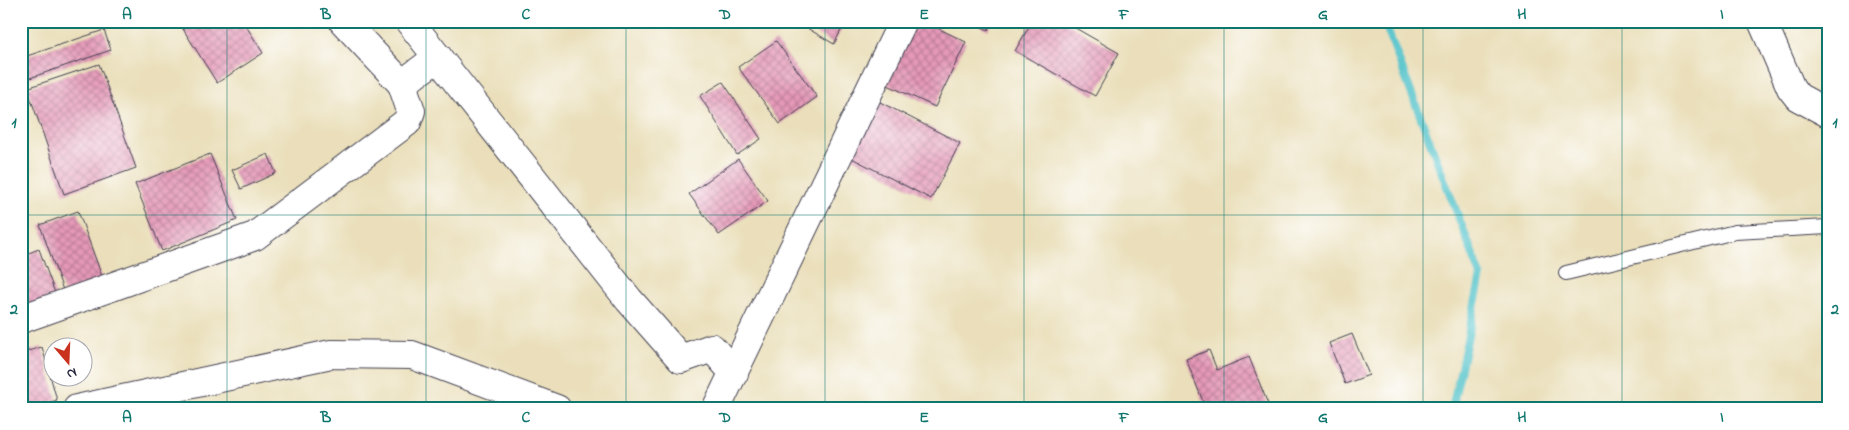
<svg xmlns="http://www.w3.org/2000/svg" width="1849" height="430" font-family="'Indie Flower',sans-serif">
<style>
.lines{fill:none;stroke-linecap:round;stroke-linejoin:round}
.stream{stroke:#56c4cb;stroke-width:8}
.building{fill:url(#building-cross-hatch)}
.service-casing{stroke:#403e4e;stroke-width:16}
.minor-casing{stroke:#403e4e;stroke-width:30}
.service{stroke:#fff;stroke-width:14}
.minor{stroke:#fff;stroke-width:28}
.grid{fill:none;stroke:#0f766e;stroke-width:1;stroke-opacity:0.55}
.neatline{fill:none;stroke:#0f766e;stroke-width:2}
.grid-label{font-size:16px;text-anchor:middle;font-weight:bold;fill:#0f766e}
</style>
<defs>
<pattern id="building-cross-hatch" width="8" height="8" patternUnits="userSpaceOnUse" patternTransform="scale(1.25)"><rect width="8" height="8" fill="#e599b7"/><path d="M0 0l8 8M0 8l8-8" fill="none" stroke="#b97c96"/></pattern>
</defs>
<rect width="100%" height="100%" fill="#fff"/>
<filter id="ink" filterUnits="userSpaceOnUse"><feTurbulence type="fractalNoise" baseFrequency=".02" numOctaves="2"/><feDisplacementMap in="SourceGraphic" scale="10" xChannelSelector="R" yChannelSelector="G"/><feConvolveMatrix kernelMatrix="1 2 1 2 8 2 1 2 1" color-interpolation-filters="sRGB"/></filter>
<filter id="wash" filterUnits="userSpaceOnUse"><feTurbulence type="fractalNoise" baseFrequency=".0096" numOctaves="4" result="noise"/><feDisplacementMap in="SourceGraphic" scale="20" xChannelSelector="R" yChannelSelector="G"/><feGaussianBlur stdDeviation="1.12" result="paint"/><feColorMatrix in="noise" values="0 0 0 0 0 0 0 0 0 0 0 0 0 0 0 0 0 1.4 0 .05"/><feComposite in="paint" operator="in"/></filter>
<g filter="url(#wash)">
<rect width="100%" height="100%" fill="#eadfba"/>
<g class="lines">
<polyline class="stream" points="1384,21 1481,276 1452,409"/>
</g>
<g id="blocks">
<g class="building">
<polygon points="178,21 243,21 263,53 217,83"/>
<polygon points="795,21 846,21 834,44"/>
<polygon points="907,21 923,21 966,42 935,107 879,81"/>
<polygon points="970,21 993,21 988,30"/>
<polygon points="1032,21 1063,21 1119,53 1095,96 1015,51"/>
<polygon points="104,30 111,50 24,80 21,72 21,58"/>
<polygon points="776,41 817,97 780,124 738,67"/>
<polygon points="99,64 136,168 64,194 27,88"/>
<polygon points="723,82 761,139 737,155 700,96"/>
<polygon points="878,101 960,143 931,199 848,156"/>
<polygon points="210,154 237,220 162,251 135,184"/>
<polygon points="268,154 276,173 241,189 232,170"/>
<polygon points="738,159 768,201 719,235 689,194"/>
<polygon points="78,211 103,279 64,293 40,225"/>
<polygon points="39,249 56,296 21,309 21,256"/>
<polygon points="1352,334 1369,375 1345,384 1329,343"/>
<polygon points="42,347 57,400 29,409 22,409 21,353"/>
<polygon points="1209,350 1217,370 1249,357 1270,409 1206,409 1186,359"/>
</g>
</g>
</g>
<g filter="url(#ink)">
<use href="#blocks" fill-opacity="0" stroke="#403e4e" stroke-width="1"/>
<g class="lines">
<defs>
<polyline id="service" points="1566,273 1735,232 1828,227"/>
<g id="minor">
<polyline points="343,21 402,84"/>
<polyline points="409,21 629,300 681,359 712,348 734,373"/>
<polyline points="1762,21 1791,88 1798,97 1828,113"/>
<polyline points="21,319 255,236 407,122 411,111 402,84 438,57"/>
<polyline points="77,409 331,354 412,355 557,409"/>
<polyline points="716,409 903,21"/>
</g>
</defs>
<use href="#service" class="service-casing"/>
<use href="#minor" class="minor-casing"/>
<use href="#service" class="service"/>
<use href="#minor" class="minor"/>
</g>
</g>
<path class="grid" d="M227 21V409M426 21V409M626 21V409M825 21V409M1024 21V409M1224 21V409M1423 21V409M1622 21V409M21 215H1828"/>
<rect width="1849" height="430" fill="none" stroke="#fff" stroke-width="55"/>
<g transform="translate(68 362) rotate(161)"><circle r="24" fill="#ffffff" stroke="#a7a7b1"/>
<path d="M0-4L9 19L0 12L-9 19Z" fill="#c8321e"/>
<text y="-8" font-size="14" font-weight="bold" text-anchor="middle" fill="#22223b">N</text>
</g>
<rect x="28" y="28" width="1794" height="374" class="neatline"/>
<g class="grid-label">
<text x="127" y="19">A</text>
<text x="326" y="19">B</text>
<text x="526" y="19">C</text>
<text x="725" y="19">D</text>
<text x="924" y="19">E</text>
<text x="1124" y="19">F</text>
<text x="1323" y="19">G</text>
<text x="1522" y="19">H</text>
<text x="1722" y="19">I</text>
<text x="14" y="127">1</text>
<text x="1835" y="127">1</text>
<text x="14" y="314">2</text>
<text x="1835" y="314">2</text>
<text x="127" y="422">A</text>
<text x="326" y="422">B</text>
<text x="526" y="422">C</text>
<text x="725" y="422">D</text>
<text x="924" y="422">E</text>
<text x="1124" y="422">F</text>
<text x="1323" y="422">G</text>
<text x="1522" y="422">H</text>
<text x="1722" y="422">I</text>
</g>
</svg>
